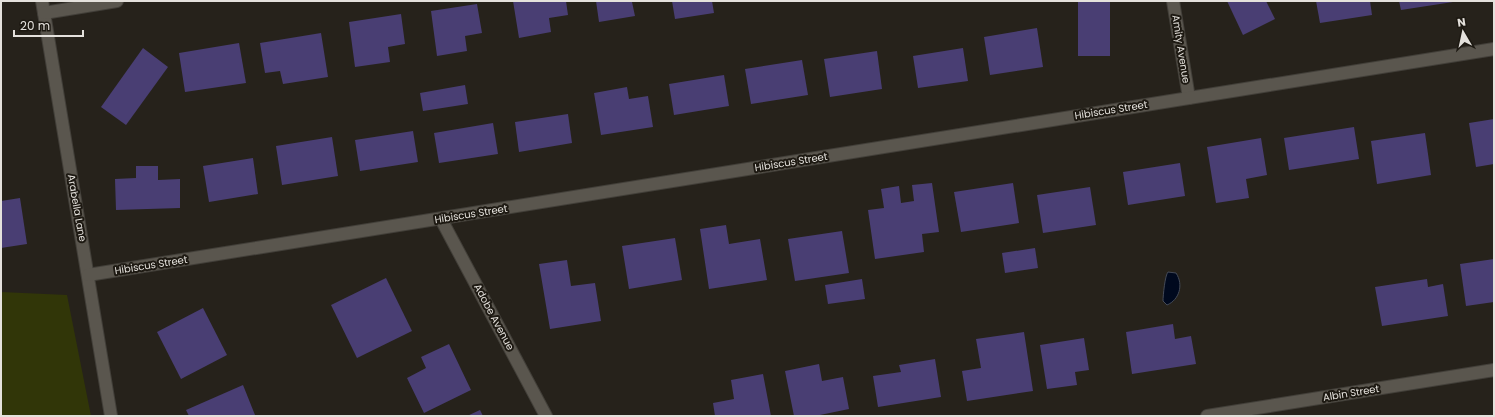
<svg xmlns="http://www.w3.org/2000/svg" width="1495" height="417" font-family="Poppins,sans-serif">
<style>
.green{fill:#313608}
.water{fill:#00091e;stroke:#444a57}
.building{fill:#493e73}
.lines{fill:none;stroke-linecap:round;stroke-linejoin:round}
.street-casing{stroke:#423f39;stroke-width:14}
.street{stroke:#5a564e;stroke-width:12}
.labels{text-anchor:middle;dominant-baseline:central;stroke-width:4;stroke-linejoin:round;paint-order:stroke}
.street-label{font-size:10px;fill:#e4e1dc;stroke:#1d1912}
</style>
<rect width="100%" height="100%" fill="#26221b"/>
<polygon class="green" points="1,292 67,295 91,416 1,416"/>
<path class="water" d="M1168 272 1176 273C1184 285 1179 300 1167 305L1163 301C1163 296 1165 275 1168 272Z"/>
<g class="building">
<polygon points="513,1 566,1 568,15 549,18 551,32 519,38"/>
<polygon points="596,1 636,1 632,2 635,16 599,22"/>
<polygon points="672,1 712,1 714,13 675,19"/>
<rect x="1078" y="1" width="32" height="55"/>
<polygon points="1227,1 1266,1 1275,19 1243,35"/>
<polygon points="1316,1 1370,1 1372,15 1320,23"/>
<polygon points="1399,1 1453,1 1453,2 1401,10"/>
<polygon points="477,4 482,33 465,36 467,51 437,56 431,11"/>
<polygon points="401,14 405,44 388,47 390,62 355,67 349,22"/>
<polygon points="1037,28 1043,67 990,75 984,37"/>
<polygon points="321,33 328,77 283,84 280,71 265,73 260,43"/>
<polygon points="239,43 246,83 185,92 179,53"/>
<polygon points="143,48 168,67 126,125 101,107"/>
<polygon points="963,48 968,81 918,88 913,56"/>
<polygon points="877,51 882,89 830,97 824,59"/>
<polygon points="802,60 808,95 751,104 745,69"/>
<polygon points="724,75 729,106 674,115 669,84"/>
<polygon points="465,85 468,104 423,111 420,93"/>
<polygon points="627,87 629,99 648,96 653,127 601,135 594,93"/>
<polygon points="568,114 572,143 519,152 515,122"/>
<polygon points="1494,119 1494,164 1476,167 1469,123"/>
<polygon points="493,123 498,154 439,163 434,133"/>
<polygon points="1354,127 1359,159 1289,170 1284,138"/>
<polygon points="413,131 418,162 360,171 355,140"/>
<polygon points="1425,133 1431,175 1377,184 1371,141"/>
<polygon points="332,137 338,176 282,185 276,146"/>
<polygon points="1261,138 1267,175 1246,179 1249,198 1216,203 1207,147"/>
<polygon points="253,158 258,194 209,202 203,166"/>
<polygon points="1180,163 1185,196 1128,205 1123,172"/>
<polygon points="136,166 158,166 158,180 180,179 180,208 116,210 115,179 136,178"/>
<polygon points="932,183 939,232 922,234 924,252 875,259 868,210 884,208 881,189 899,186 901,203 914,201 912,185"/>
<polygon points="1013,183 1019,223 961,232 954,192"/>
<polygon points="1090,187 1096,225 1043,233 1037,195"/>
<polygon points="20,198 27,244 1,248 1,201"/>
<polygon points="726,225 729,244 760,239 767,280 709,289 700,229"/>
<polygon points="842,231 849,273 795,281 788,239"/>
<polygon points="675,238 682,280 629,289 622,246"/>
<polygon points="1035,248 1038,268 1005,273 1002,253"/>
<polygon points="1494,259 1494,302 1466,306 1460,264"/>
<polygon points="567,260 571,286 595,283 601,321 550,329 539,264"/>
<polygon points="386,278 412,331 357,358 331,305"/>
<polygon points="862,279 865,299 828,304 825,285"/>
<polygon points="1427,279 1428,287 1443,284 1448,316 1382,326 1375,287"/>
<polygon points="203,308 227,355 181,379 157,332"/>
<polygon points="1173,324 1175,339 1191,336 1196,364 1132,374 1126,332"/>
<polygon points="1024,332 1033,391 967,401 962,371 981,368 976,339"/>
<polygon points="1084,338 1089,370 1075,372 1077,385 1047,389 1040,345"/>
<polygon points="449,344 471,390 424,413 407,378 426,368 421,357"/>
<polygon points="935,359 941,397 878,407 873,376 901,372 899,365"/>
<polygon points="819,364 822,381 843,377 849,409 815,416 794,416 785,371"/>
<polygon points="763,374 771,416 715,416 713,403 734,399 731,380"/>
<polygon points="243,385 255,415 189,416 186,410"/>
<polygon points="480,410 483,416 467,416"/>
</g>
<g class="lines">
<defs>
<g id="street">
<polyline points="42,1 111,416"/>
<polyline points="1173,1 1189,98"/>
<polyline points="44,13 117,1"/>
<polyline points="441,219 546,416"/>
<polyline points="88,275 1494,49"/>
<polyline points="1207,416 1494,370"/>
</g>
</defs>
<use href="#street" class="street-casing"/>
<use href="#street" class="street"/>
</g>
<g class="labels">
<g class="street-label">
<text transform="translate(1181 49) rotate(81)">Amity Avenue</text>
<text transform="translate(1111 110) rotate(-9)">Hibiscus Street</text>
<text transform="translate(791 162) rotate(-9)">Hibiscus Street</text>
<text transform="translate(77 208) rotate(80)">Arabella Lane</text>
<text transform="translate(471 214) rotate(-9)">Hibiscus Street</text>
<text transform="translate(151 265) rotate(-9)">Hibiscus Street</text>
<text transform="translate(494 317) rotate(62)">Adobe Avenue</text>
<text transform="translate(1351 393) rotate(-9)">Albin Street</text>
</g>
</g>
<rect width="1495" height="417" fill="none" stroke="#e4e1dc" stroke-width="4"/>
<g transform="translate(1463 32) rotate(351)" stroke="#1d1912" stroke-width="3" paint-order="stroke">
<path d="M0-3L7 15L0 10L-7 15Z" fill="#e4e1dc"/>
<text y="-6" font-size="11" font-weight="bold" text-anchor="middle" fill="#e4e1dc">N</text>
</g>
<path d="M14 30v6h69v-6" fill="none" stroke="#e4e1dc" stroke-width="2"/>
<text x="20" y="30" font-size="12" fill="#e4e1dc" stroke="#1d1912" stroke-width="3" paint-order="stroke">20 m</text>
</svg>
